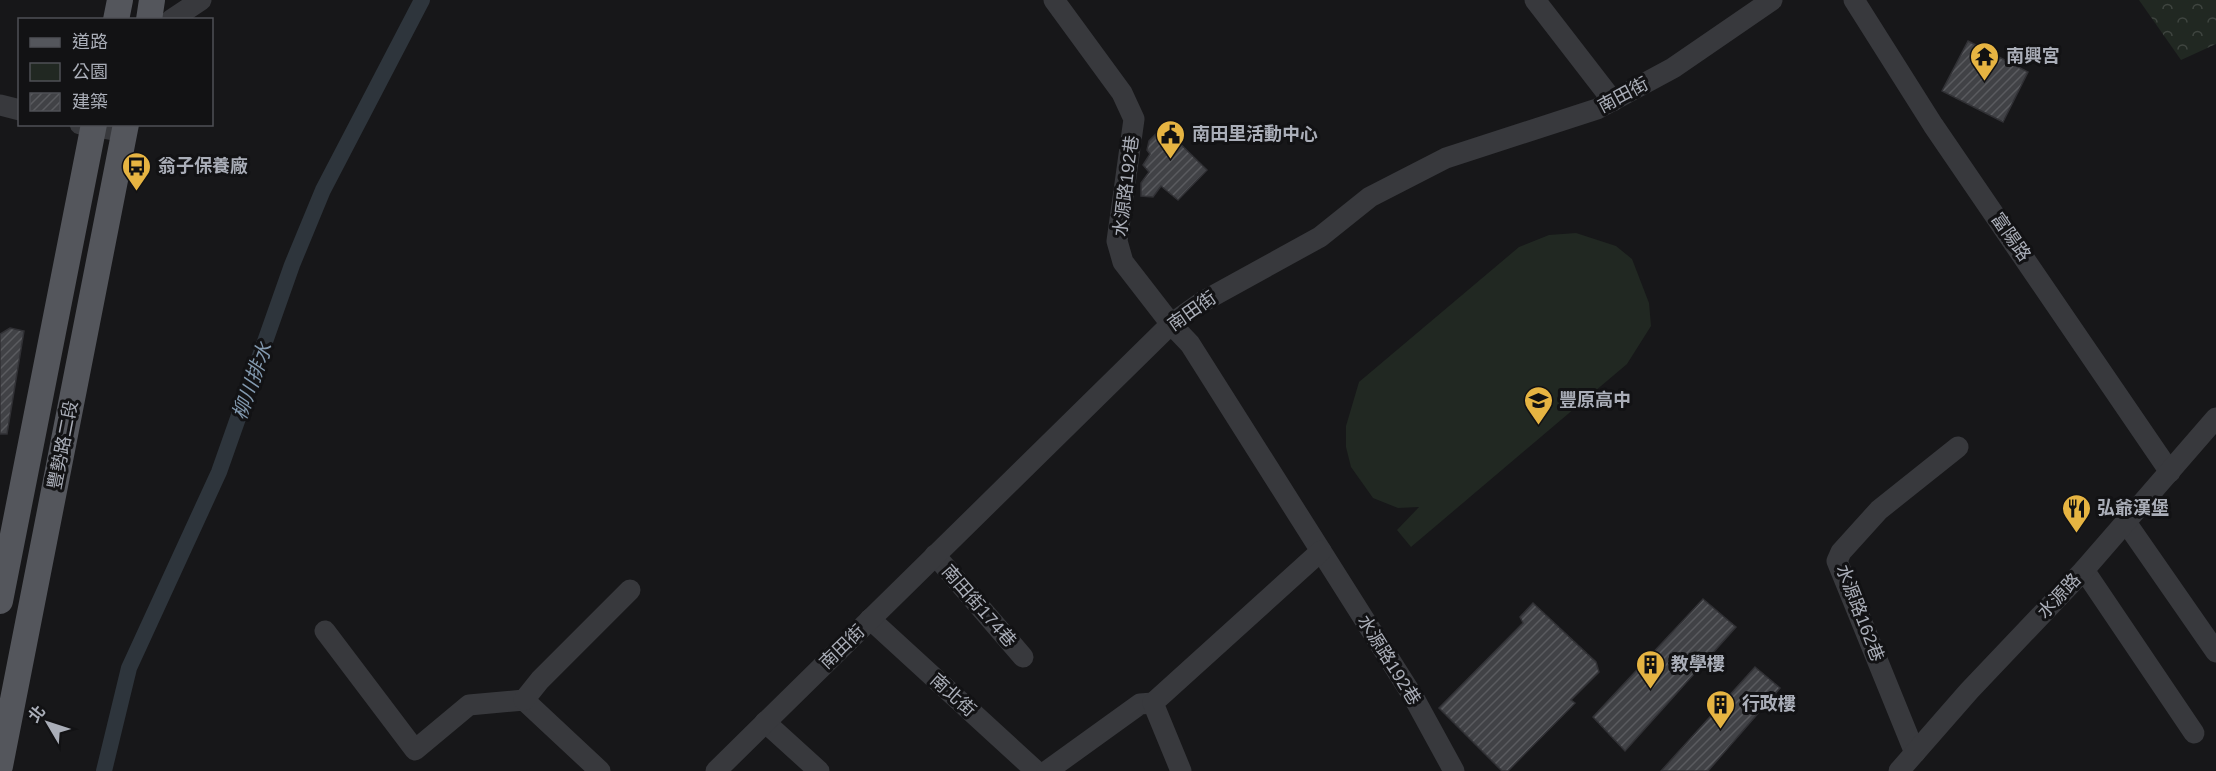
<svg xmlns="http://www.w3.org/2000/svg" width="2216" height="771" font-family="Helvetica,'Noto Sans TC',sans-serif">
<style>
.green{fill:#212822}
.forest{fill:url(#forest-crowns)}
.lines{fill:none;stroke-linecap:round;stroke-linejoin:round}
.canal{stroke:#2e353c;stroke-width:16}
.building{fill:url(#building-hatch);stroke:#313135;stroke-width:1.5}
.minor{stroke:#38393d;stroke-width:21}
.major{stroke:#54565c;stroke-width:26}
.labels{text-anchor:middle;dominant-baseline:central;stroke-width:6;stroke-linejoin:round;paint-order:stroke}
.poi-label{font-size:18px;font-weight:bold;fill:#aaaeb8;stroke:#121214;text-anchor:start}
.street-label{font-size:18px;fill:#aaaeb8;stroke:#121214}
.water-label{font-size:20px;font-style:italic;fill:#839ab0;stroke:#121214}
</style>
<defs>
<pattern id="forest-crowns" width="20" height="18" patternUnits="userSpaceOnUse" patternTransform="scale(1.5)"><rect width="20" height="18" fill="#212822"/><path d="M2 6a3 3 0 1 1 6 0M12 15a3 3 0 1 1 6 0" fill="none" stroke="#3f4540"/></pattern>
<pattern id="building-hatch" width="6" height="6" patternUnits="userSpaceOnUse" patternTransform="scale(1.5)"><rect width="6" height="6" fill="#414246"/><path d="M-1 1l2-2M0 6l6-6M5 7l2-2" fill="none" stroke="#5a5b5f"/></pattern>
</defs>
<rect width="100%" height="100%" fill="#171719"/>
<polygon class="green" points="1576,233 1616,246 1632,259 1649,303 1651,326 1627,364 1411,547 1397,530 1419,507 1398,508 1373,498 1351,467 1346,447 1346,426 1359,382 1519,247 1549,235"/>
<polygon class="forest" points="2139,0 2216,0 2216,44 2181,60"/>
<g class="lines">
<polyline class="canal" points="104,771 129,668 219,472 292,265 323,190 422,0"/>
</g>
<g class="building">
<polygon points="1968,41 2028,72 2003,122 1942,91"/>
<polygon points="1163,127 1207,170 1178,200 1161,186 1153,197 1141,196 1141,183 1149,172 1143,165 1150,154 1147,150 1149,141"/>
<polygon points="10,328 24,331 7,434 0,434 0,334"/>
<polygon points="1703,599 1736,627 1625,751 1593,717"/>
<polygon points="1533,603 1596,662 1599,672 1571,700 1575,703 1508,771 1502,771 1439,708 1523,623 1520,617"/>
<polygon points="1755,667 1780,688 1708,771 1661,771"/>
</g>
<g class="lines">
<g class="minor">
<polyline points="1054,0 1122,93 1134,119 1117,241 1123,262 1171,324 1190,344 1414,698 1454,771"/>
<polyline points="1535,0 1613,101"/>
<polyline points="1854,0 1933,125 2170,472"/>
<polyline points="171,20 201,0"/>
<polyline points="0,105 20,110"/>
<polyline points="80,124 125,132"/>
<polyline points="2125,521 2216,652"/>
<polyline points="935,555 1023,657"/>
<polyline points="2084,570 2194,733"/>
<polyline points="870,619 1036,771"/>
<polyline points="325,631 415,750 469,705 524,700 600,771"/>
<polyline points="524,700 540,680 630,590"/>
<polyline points="765,722 819,771"/>
<polyline points="1915,753 1837,561 1841,552 1879,510 1958,447"/>
<polyline points="716,771 1171,324 1202,302 1320,237 1370,197 1446,158 1597,109 1673,68 1772,0"/>
<polyline points="1047,771 1140,704 1153,703"/>
<polyline points="1181,771 1153,703 1321,551"/>
<polyline points="1899,771 1969,691 2084,570 2216,418"/>
</g>
<g class="major">
<polyline points="116,20 120,0"/>
<polyline points="149,20 152,0"/>
<polyline points="0,601 94,124"/>
<polyline points="0,766 126,124"/>
</g>
</g>
<defs>
<symbol id="temple-pin" viewBox="-11 -11 22 30"><path d="M0 17L-7.5 6A9.5 9.5 0 1 1 7.5 6Z" fill="#e6b442" stroke="#121214"/><path d="M0-6L5-2H3V0L6.5 2.5H4V6H1.5V3h-3V6H-4V2.5H-6.5L-3 0V-2H-5Z" fill="#111"/></symbol>
<symbol id="civic-pin" viewBox="-11 -11 22 30"><path d="M0 17L-7.5 6A9.5 9.5 0 1 1 7.5 6Z" fill="#e6b442" stroke="#121214"/><path d="M-.6-6.5H3V-4.5H.6V-3L4-1V1h2V6H-6V1h2V-1L-.6-3ZM-1.2 2.5V6h2.4V2.5Z" fill="#111"/></symbol>
<symbol id="bus-pin" viewBox="-11 -11 22 30"><path d="M0 17L-7.5 6A9.5 9.5 0 1 1 7.5 6Z" fill="#e6b442" stroke="#121214"/><path d="M-5-6H5V4H4V6H2V4H-2V6H-4V4H-5ZM-3.5-4V0h7V-4ZM-3.5 1.2v1.5H-2V1.2ZM2 1.2v1.5H3.5V1.2Z" fill="#111"/></symbol>
<symbol id="school-pin" viewBox="-11 -11 22 30"><path d="M0 17L-7.5 6A9.5 9.5 0 1 1 7.5 6Z" fill="#e6b442" stroke="#121214"/><path d="M0-5L7-2L0 1L-7-2ZM-4 1L0 2.5L4 1V4Q0 6-4 4Z" fill="#111"/></symbol>
<symbol id="restaurant-pin" viewBox="-11 -11 22 30"><path d="M0 17L-7.5 6A9.5 9.5 0 1 1 7.5 6Z" fill="#e6b442" stroke="#121214"/><path d="M-5-6h1v4h1v-4h1v4h1v-4h1v5L-1.5 .5V6h-2V.5L-5-1ZM5-6V6H3V1.5H1.5Q1.5-4 5-6Z" fill="#111"/></symbol>
<symbol id="building-pin" viewBox="-11 -11 22 30"><path d="M0 17L-7.5 6A9.5 9.5 0 1 1 7.5 6Z" fill="#e6b442" stroke="#121214"/><path d="M-4-6H4V6H1V3H-1V6H-4ZM-2.5-4.3h1.7v1.8h-1.7ZM.8-4.3h1.7v1.8H.8ZM-2.5-1h1.7V.8h-1.7ZM.8-1h1.7V.8H.8Z" fill="#111"/></symbol>
</defs>
<g fill-rule="evenodd">
<use href="#temple-pin" x="1968" y="40" width="33" height="45"/>
<use href="#civic-pin" x="1154" y="118" width="33" height="45"/>
<use href="#bus-pin" x="120" y="150" width="33" height="45"/>
<use href="#school-pin" x="1522" y="384" width="33" height="45"/>
<use href="#restaurant-pin" x="2060" y="492" width="33" height="45"/>
<use href="#building-pin" x="1634" y="648" width="33" height="45"/>
<use href="#building-pin" x="1704" y="688" width="33" height="45"/>
</g>
<g class="labels">
<g class="poi-label">
<text x="2006" y="56">南興宮</text>
<text x="1192" y="134">南田里活動中心</text>
<text x="158" y="166">翁子保養廠</text>
<text x="1559" y="400">豐原高中</text>
<text x="2097" y="508">弘爺漢堡</text>
<text x="1671" y="664">教學樓</text>
<text x="1742" y="704">行政樓</text>
</g>
<g class="street-label">
<text transform="translate(1623 95) rotate(-28)">南田街</text>
<text transform="translate(1126 186) rotate(-83)">水源路192巷</text>
<text transform="translate(2011 237) rotate(55)">富陽路</text>
<text transform="translate(1192 311) rotate(-35)">南田街</text>
<text transform="translate(63 445) rotate(-79)">豐勢路二段</text>
<text transform="translate(2059 596) rotate(-47)">水源路</text>
<text transform="translate(979 606) rotate(49)">南田街174巷</text>
<text transform="translate(1860 613) rotate(69)">水源路162巷</text>
<text transform="translate(842 647) rotate(-44)">南田街</text>
<text transform="translate(1389 660) rotate(58)">水源路192巷</text>
<text transform="translate(953 695) rotate(42)">南北街</text>
</g>
<g class="water-label">
<text transform="translate(252 381) rotate(-70)">柳川排水</text>
</g>
</g>
<rect x="18" y="18" width="195" height="108" fill="#121214" stroke="#4f5056" stroke-width="1.5"/>
<rect x="30" y="38" width="30" height="9" fill="#54565c" stroke="#4f5056" stroke-width="1.5"/>
<text x="72" y="48" font-size="18" fill="#aaaeb8">道路</text>
<rect x="30" y="63" width="30" height="18" fill="#212822" stroke="#4f5056" stroke-width="1.5"/>
<text x="72" y="78" font-size="18" fill="#aaaeb8">公園</text>
<rect x="30" y="93" width="30" height="18" fill="url(#building-hatch)" stroke="#4f5056" stroke-width="1.5"/>
<text x="72" y="108" font-size="18" fill="#aaaeb8">建築</text>
<g transform="translate(48 723) rotate(309)" stroke="#121214" stroke-width="4.5" paint-order="stroke">
<path d="M0-4.5L10 22L0 15L-10 22Z" fill="#aaaeb8"/>
<text y="-9" font-size="16" font-weight="bold" text-anchor="middle" fill="#aaaeb8">北</text>
</g>
</svg>
